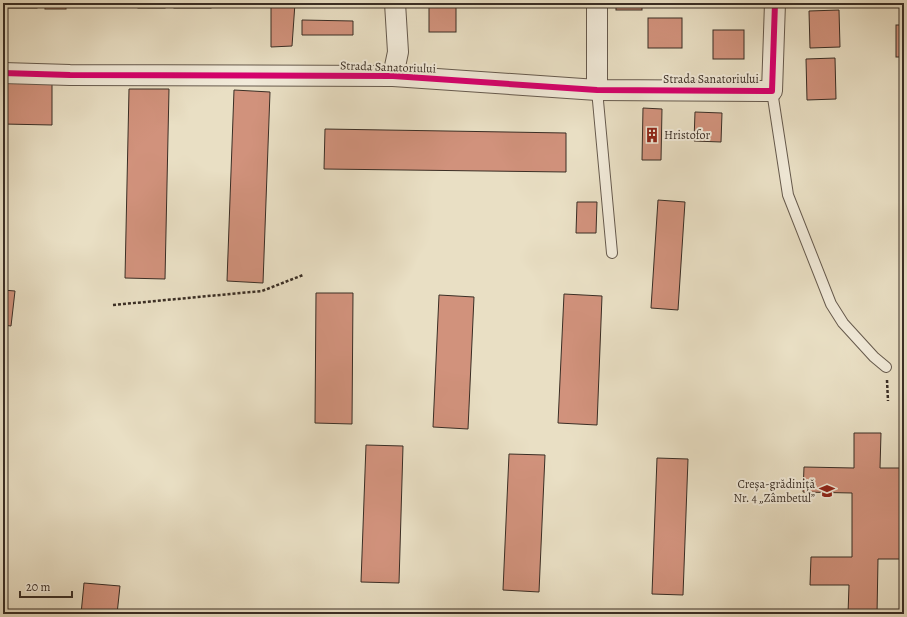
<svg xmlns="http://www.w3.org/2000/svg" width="907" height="617" font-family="Alegreya,serif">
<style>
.building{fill:#d1927c;stroke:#3a2e25}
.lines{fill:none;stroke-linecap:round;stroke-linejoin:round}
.lane-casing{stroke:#665a4d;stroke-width:12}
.street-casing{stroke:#665a4d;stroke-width:22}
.path{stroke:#3a2e25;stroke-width:2.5;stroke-dasharray:3 2;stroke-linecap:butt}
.lane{stroke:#f1ead9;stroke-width:10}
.street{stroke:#f1ead9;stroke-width:20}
.cycleway-casing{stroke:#f1ead9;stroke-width:8}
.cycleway{stroke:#d6006c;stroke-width:6}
.labels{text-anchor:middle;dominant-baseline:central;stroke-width:4;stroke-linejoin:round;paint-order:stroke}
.street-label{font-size:12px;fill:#3a2e25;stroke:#f1ead9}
.poi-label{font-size:12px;fill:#3a2e25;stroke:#f1ead9;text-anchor:start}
</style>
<rect width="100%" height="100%" fill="#e9dfc4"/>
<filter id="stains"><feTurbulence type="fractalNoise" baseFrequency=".005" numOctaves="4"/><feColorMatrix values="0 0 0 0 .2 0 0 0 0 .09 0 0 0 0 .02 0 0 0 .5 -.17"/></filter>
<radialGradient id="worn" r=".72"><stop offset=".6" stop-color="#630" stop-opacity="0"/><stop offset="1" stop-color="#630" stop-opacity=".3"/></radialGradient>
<g class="building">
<rect x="3" y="3" width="34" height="5"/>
<rect x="45" y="3" width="21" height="6"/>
<rect x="82" y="3" width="31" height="2"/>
<rect x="138" y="3" width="27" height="5"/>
<rect x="174" y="3" width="37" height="5"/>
<polygon points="271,3 295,3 292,46 271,47"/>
<rect x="616" y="3" width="26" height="7"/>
<rect x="429" y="7" width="27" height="25"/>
<polygon points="839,10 840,47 810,48 809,11"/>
<rect x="648" y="18" width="34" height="30"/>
<polygon points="302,20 353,21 353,35 302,35"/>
<rect x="896" y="25" width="8" height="32"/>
<rect x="713" y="30" width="31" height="29"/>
<polygon points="835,58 836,99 807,100 806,59"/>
<polygon points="3,80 52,81 52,125 3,124"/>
<polygon points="129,89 169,89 165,279 125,278"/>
<polygon points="234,90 270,92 263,283 227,281"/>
<polygon points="643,108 662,109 661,160 642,160"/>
<polygon points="695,112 722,113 721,142 694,141"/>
<polygon points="325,129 566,133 566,172 324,169"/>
<polygon points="658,200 685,202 678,310 651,308"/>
<polygon points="577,202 597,202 596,233 576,233"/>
<polygon points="3,290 15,291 11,326 3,325"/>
<polygon points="316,293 353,293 352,424 315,423"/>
<polygon points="564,294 602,296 597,425 558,423"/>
<polygon points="439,295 474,297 468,429 433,427"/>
<polygon points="854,433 881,433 880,468 904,468 904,559 878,559 877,614 848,614 849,585 810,585 811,557 852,557 852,493 803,492 804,467 854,468"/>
<polygon points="366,445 403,446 399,583 361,582"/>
<polygon points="509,454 545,455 539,592 503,590"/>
<polygon points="657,458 688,459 683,595 652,594"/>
<polygon points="84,583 120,586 117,614 81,614"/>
</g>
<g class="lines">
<defs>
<g id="lane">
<polyline points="597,90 612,253"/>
<polyline points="772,91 788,195 831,304 843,323 874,357 886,367"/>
</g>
<g id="street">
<polyline points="597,3 597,90"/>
<polyline points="3,73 70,75 393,76 597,90 772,91 775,3"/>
<polyline points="393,76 398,52 395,3"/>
</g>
</defs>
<use href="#lane" class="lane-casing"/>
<use href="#street" class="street-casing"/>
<g class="path">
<polyline points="113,305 262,291 303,275"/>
<polyline points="887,380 888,401"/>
</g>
<use href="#lane" class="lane"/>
<use href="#street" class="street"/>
<defs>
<polyline id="cycleway" points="3,73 70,75 393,76 597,90 772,91 775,3"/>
</defs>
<use href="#cycleway" class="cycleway-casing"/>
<use href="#cycleway" class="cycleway"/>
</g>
<defs>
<symbol id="building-bare" viewBox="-9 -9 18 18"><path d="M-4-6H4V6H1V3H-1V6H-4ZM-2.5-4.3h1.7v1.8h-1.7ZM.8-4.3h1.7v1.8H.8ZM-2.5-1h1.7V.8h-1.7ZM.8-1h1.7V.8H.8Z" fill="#8f2418" stroke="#f1ead9" stroke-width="2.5" paint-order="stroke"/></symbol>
<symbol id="school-bare" viewBox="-9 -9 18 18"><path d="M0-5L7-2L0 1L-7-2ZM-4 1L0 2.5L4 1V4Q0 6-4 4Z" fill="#8f2418" stroke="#f1ead9" stroke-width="2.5" paint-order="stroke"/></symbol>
</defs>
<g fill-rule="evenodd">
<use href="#building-bare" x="641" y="124" width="22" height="22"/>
<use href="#school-bare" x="816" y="480" width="22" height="22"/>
</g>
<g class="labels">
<g class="street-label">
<text transform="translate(388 67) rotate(2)">Strada Sanatoriului</text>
<text x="711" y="79">Strada Sanatoriului</text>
</g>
<g class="poi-label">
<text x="664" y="135">Hristofor</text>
<text x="815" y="484" text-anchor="end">Creșa-grădiniță<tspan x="815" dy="14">Nr. 4 „Zâmbetul”</tspan></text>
</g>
</g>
<rect width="907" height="617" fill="none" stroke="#e9dfc4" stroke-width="16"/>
<rect x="4" y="4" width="899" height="609" fill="none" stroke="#3a2e25" stroke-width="2"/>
<rect x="8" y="8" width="891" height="601" fill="none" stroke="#3a2e25"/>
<path d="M20 591v6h52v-6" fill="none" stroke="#3a2e25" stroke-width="2"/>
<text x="26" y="591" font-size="12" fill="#3a2e25" stroke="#f1ead9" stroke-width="3" paint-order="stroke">20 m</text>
<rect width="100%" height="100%" filter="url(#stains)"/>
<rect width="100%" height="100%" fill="url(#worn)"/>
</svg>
